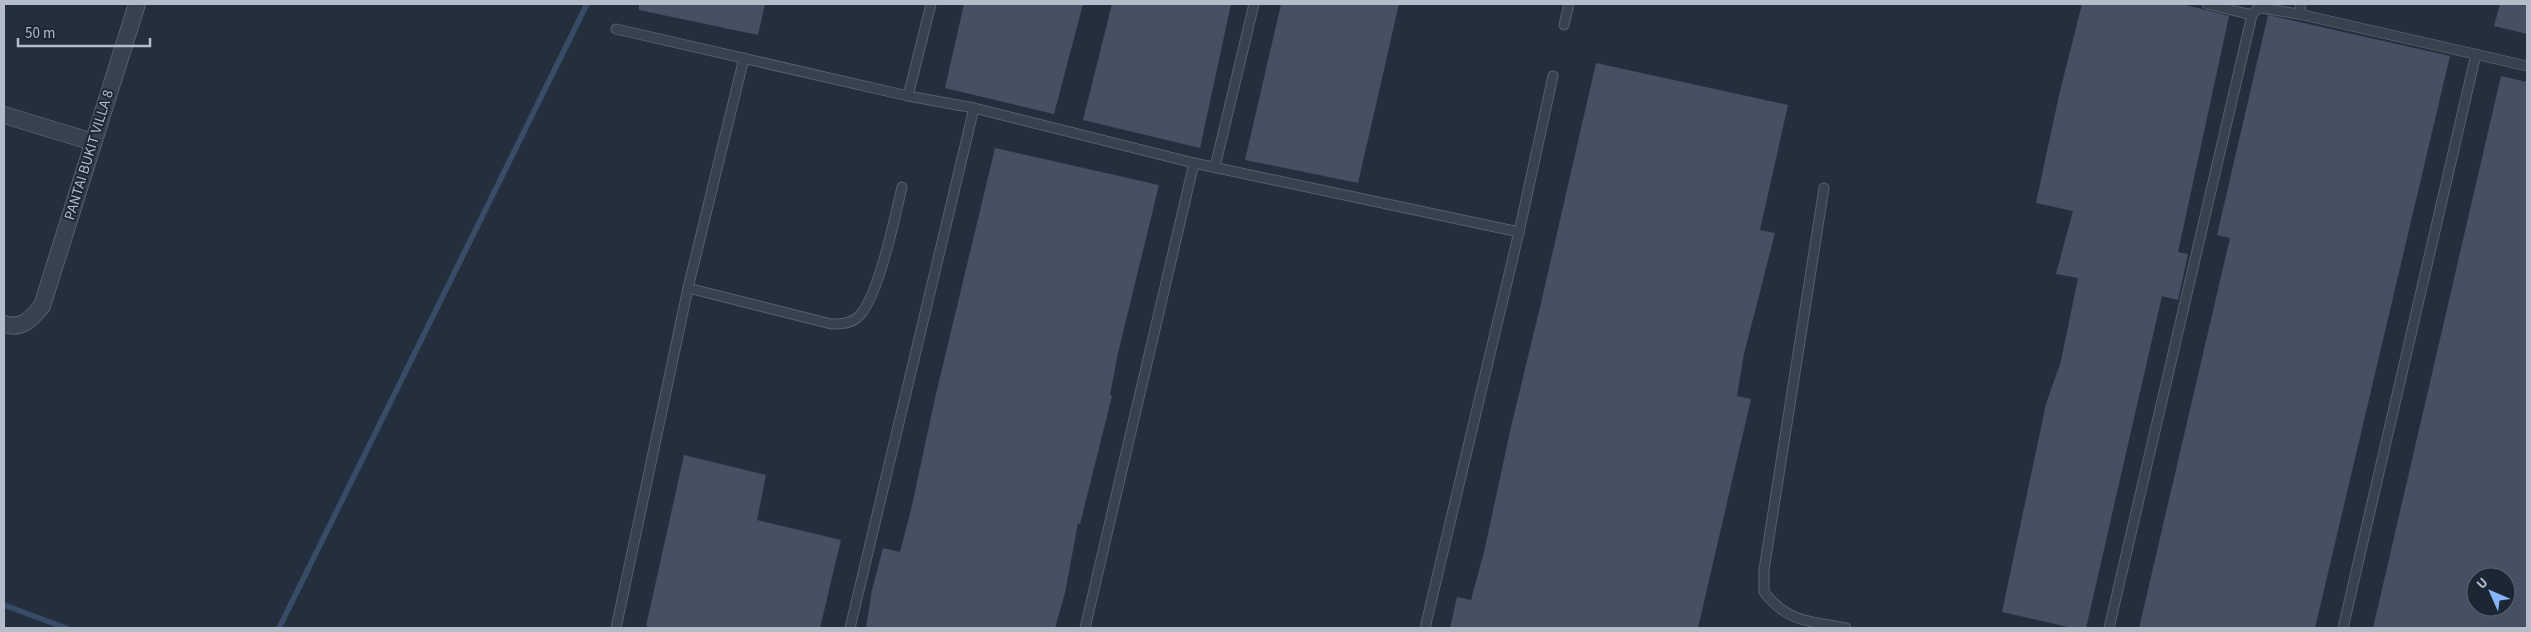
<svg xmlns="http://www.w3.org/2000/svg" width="2531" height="632" font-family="'Source Sans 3',sans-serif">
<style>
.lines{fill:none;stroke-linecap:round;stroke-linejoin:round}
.stream{stroke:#394c67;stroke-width:5.5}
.building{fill:#455162;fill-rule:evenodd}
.service-casing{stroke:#565f6c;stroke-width:11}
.minor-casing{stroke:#565f6c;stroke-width:18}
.service{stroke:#38414e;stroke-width:9}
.minor{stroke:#38414e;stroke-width:16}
.labels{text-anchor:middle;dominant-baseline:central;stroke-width:4;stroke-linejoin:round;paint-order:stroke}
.street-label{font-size:15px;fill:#b4bcc9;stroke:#1d2633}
</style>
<rect width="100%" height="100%" fill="#242f3e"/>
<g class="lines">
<g class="stream">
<polyline points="4,605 66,628"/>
<polyline points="279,628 587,4"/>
</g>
</g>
<g class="building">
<polygon points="639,4 765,4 758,35 639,10"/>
<polygon points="964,4 1083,4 1054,114 945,88"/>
<polygon points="1112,4 1231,4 1200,148 1083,120"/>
<polygon points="1281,4 1399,4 1358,183 1245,160"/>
<polygon points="2082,4 2182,4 2229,16 2178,252 2188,254 2178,300 2162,296 2086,628 2072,628 2002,612 2046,404 2061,361 2078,278 2056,274 2073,211 2036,203 2059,95"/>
<polygon points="2500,4 2527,4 2527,34 2494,26"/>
<polygon points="2268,15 2450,56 2315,628 2139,628 2230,238 2217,235"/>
<polygon points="1596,63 1788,105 1760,230 1775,233 1744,354 1737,396 1751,399 1698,628 1450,628 1457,597 1471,600 1484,552 1511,427 1541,303"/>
<path d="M2501 76 2527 82V628H2373ZM2476 577H2506V607H2476Z"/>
<polygon points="995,148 1159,185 1118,353 1110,395 1112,396 1080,524 1078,523 1065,593 1055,628 866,628 872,590 883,548 900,552 911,510 935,398"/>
<polygon points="684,455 766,475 757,520 841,540 820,628 656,628 646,626"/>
</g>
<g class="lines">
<defs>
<g id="service">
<polyline points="2207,4 2252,15"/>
<polyline points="2299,14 2527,66"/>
<polyline points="1564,25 1569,4"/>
<polyline points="616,29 908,96 974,108 1194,163 1519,232"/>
<polyline points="908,96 931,4"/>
<polyline points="1215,167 1254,4"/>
<path d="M1824 188 1764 570V592C1788 623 1810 621 1846 628"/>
<path d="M688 288 831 324C840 324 849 324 857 318 878 301 895 216 902 187"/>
<polyline points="616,628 688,288 744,58"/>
<polyline points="850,628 974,108"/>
<polyline points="1085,628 1194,163"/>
<polyline points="1425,628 1519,232 1553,76"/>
<polyline points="2109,628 2252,15 2257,9 2261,8 2299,14 2301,4"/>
<polyline points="2343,628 2476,54"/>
</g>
<g id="minor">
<polyline points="4,115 93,142"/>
<path d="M4 324C22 330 31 319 42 306L137 4"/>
</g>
</defs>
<use href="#service" class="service-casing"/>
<use href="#minor" class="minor-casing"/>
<use href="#service" class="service"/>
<use href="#minor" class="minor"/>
</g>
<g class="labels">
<g class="street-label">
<text transform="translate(89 155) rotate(-73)">PANTAI BUKIT VILLA 8</text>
</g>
</g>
<rect width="2531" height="632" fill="none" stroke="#b4bcc9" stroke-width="10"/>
<g transform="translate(2491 592) rotate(315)"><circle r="24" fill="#1d2633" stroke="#59626f"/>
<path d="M0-4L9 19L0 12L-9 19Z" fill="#8ab4f8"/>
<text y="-8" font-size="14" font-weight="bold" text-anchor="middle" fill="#b4bcc9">U</text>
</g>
<path d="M18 38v8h132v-8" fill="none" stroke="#b4bcc9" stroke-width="2.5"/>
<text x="25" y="38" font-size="15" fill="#b4bcc9" stroke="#1d2633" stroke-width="4" paint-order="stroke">50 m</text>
</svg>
